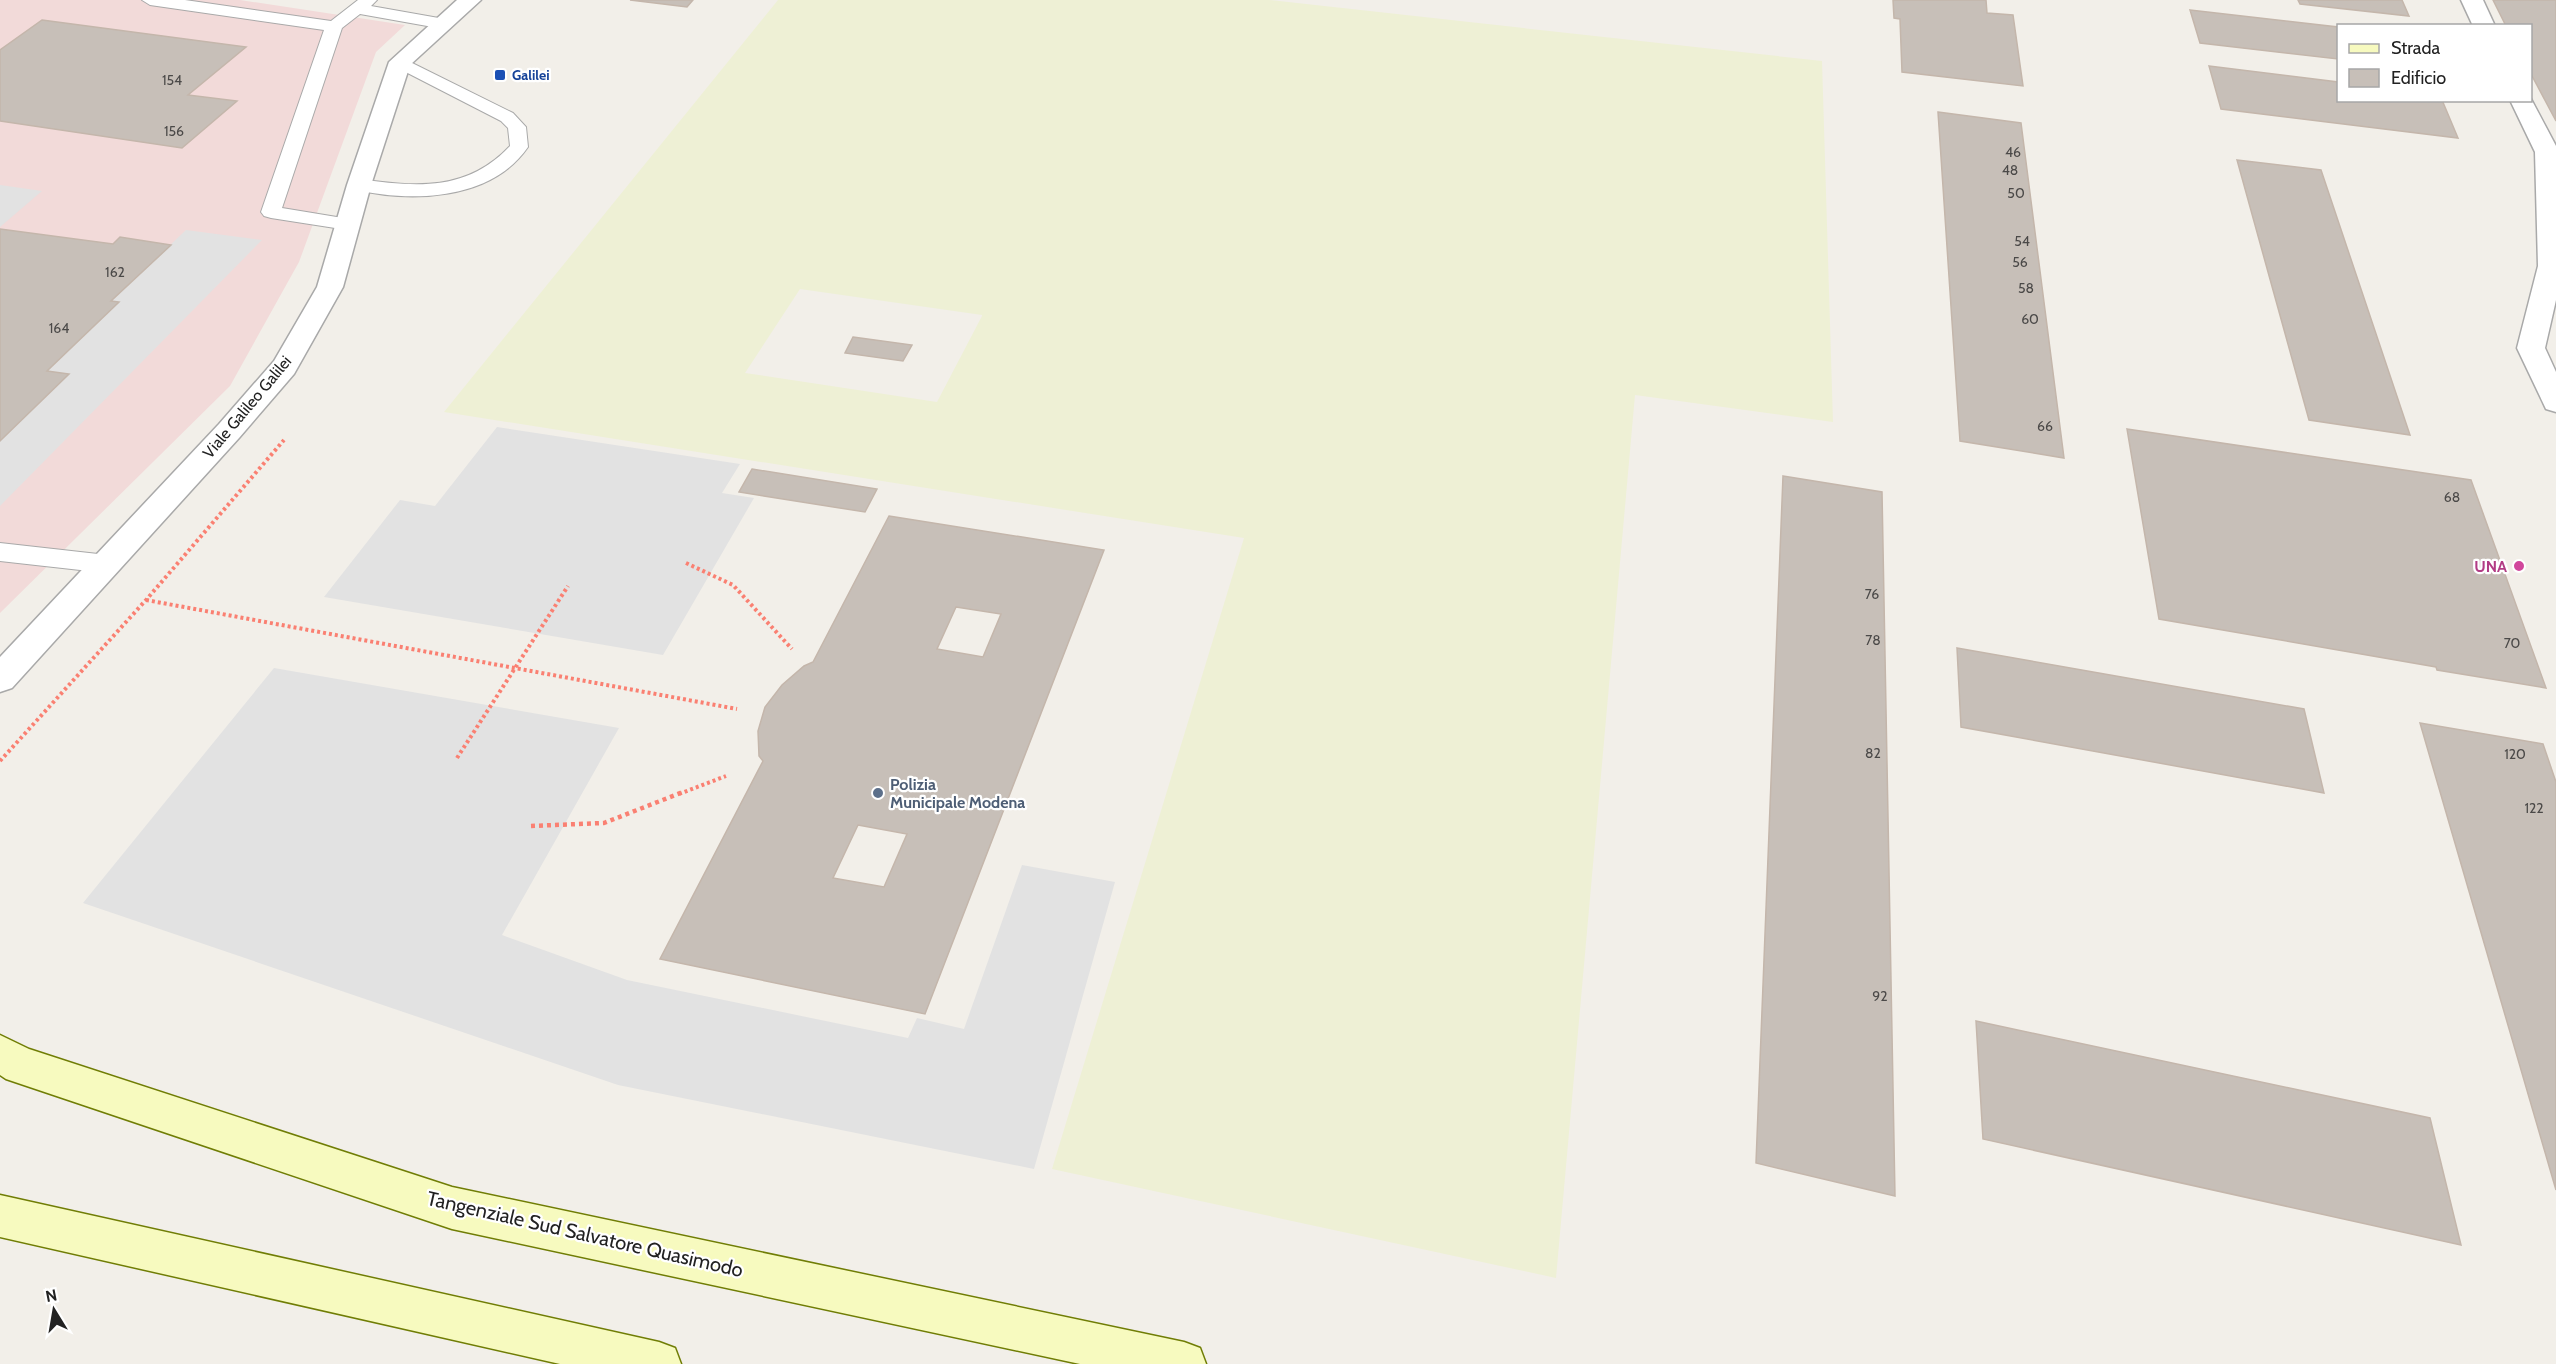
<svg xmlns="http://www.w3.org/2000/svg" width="2556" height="1364" font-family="Cabin,sans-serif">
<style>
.commercial{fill:#f2dad9}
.farmland{fill:#eef0d5;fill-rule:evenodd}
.parking{fill:#e2e2e2}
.building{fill:#c7bfb8;stroke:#c4b6ab;stroke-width:1.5;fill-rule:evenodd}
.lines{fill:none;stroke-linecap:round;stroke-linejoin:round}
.service-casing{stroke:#a9a9a9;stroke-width:2}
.minor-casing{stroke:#a9a9a9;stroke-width:3}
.secondary-casing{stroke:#707d05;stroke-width:3}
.path-far1{stroke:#fa8072;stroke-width:4;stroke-dasharray:3 3;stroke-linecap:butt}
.path{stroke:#fa8072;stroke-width:4.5;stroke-dasharray:4 4;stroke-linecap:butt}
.service{fill:#fff;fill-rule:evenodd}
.minor{fill:#fff;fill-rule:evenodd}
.secondary{fill:#f7fabf;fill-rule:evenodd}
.transit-dot{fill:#1a4fb4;stroke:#fff;stroke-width:2}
.hotel-dot{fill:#d1479c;stroke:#fff;stroke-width:2}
.service-dot{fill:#5c6f8a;stroke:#fff;stroke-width:2}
.labels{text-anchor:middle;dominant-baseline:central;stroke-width:4.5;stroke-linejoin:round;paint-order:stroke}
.far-transit-label{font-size:14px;font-weight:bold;fill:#164399;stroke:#fff;text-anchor:start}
.number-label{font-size:14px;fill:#4b4948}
.street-label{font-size:16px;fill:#222;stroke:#fff}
.hotel-label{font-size:16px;font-weight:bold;fill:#b23c85;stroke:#fff;text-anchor:end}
.service-label{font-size:16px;font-weight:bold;fill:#4e5e75;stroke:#fff;text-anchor:start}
.near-street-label{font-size:20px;fill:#222;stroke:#fff}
</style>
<rect width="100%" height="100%" fill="#f2efe9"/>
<polygon class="commercial" points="0,0 240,0 405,25 376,52 299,262 230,386 0,613"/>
<path class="farmland" d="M778 0H1269L1822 61 1833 422 1635 395 1556 1278 1052 1169 1244 538 444 412ZM800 289 982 315V316L937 402 745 373Z"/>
<g class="parking">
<polygon points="0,185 42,191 0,227"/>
<polygon points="186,230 262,240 0,506 0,441 68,375 47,371 118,303 111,301"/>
<polygon points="497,427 740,464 722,493 754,498 663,655 324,597 400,500 435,506"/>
<polygon points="274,668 619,728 502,935 627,980 908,1038 917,1018 964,1029 1022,865 1115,882 1034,1169 618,1085 83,903"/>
</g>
<g class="building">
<polygon points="630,0 693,0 687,7"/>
<polygon points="1893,0 1986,0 1987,13 2013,15 2023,86 1902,72 1900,19 1894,18"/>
<polygon points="2298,0 2402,0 2409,16 2300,4"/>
<polygon points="2493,0 2556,0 2556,121 2530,72 2530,26 2506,26"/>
<polygon points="2190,10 2338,27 2338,59 2200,43"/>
<polygon points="42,20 246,47 188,95 237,101 182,148 0,121 0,50"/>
<polygon points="2209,66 2338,82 2338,100 2442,100 2458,138 2221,109"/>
<polygon points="1938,112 2021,123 2064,458 1960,441"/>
<polygon points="2237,160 2321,170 2410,435 2309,420"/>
<polygon points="0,229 113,244 120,237 171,245 111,301 119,302 47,371 69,374 0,441"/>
<polygon points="853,337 912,345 903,361 845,353"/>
<polygon points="2127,429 2471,480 2546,688 2437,670 2436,667 2159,619"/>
<polygon points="752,469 877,489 865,512 739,492"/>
<polygon points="1783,476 1882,492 1895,1196 1756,1163"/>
<path d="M889 516 1104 550 925 1014 660 959 763 761 759 756 758 731 765 707 782 685 804 666 813 662ZM956 607 1001 614 983 657 937 649ZM858 825 907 834 884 887 833 878Z"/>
<polygon points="1957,648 2304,709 2324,793 1961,727"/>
<polygon points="2420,723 2543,744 2556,782 2556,1190"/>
<polygon points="1976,1021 2430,1118 2461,1245 1983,1139"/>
</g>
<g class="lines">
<defs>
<g id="service">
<polygon points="142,0 185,0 331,21 358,0 377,0 371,6 450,20 452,24 450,28 444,29 360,14 342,28 282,208 355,220 358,224 355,228 348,230 271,218 264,216 261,212 324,30 150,5"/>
<path d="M400 57 513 113 526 127 528 147C491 201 411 203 352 189L350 185 352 181 359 179C416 187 467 192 510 146L508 128 501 121 394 66 391 62 394 58Z"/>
<polygon points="0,543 107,555 115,558 119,564 115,570 107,573 0,561"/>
</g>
<g id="minor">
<polygon points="457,0 481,0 410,65 371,185 343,287 294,374 239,438 12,688 0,692 0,657 219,424 274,361 317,287 347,185 389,62"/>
<polygon points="2461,0 2483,0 2495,26 2473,26"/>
<polygon points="2530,97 2556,146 2556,300 2545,348 2556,372 2556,412 2546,409 2517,348 2538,266 2535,152 2510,100 2530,100"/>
</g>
<g id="secondary">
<polygon points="0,1035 29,1049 452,1187 1184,1342 1200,1348 1206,1364 1080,1364 452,1229 6,1079 0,1075"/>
<polygon points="0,1195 659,1342 675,1348 681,1364 560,1364 0,1237"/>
</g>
</defs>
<use href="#service" class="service-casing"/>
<use href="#minor" class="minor-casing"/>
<use href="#secondary" class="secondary-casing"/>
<g class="path-far1">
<polyline points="686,563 733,585 792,649"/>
<polyline points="146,600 737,709"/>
<polyline points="457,758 568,586"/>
<polyline points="0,761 146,600 284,440"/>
<polyline points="679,794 726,776"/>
</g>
<polyline class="path" points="531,826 604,823 683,792"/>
<use href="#service" class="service"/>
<use href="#minor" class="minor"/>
<use href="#secondary" class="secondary"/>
</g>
<rect class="transit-dot" x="494" y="69" width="12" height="12" rx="3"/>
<circle class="hotel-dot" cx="2519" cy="566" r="6"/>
<circle class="service-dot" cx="878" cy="793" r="6"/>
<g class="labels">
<g class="far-transit-label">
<text x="512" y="75">Galilei</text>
</g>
<g class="number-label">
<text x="172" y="80">154</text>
<text x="174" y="131">156</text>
<text x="2013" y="152">46</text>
<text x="2010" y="170">48</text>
<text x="2016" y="193">50</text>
<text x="2022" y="241">54</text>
<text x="2020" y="262">56</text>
<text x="115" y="272">162</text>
<text x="2026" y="288">58</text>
<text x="2030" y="319">60</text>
<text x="59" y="328">164</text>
<text x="2045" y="426">66</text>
<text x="2452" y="497">68</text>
<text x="1872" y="594">76</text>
<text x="1873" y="640">78</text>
<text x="2512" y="643">70</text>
<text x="1873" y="753">82</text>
<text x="2515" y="754">120</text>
<text x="2534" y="808">122</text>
<text x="1880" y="996">92</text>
</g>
<g class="street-label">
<text transform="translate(247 407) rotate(-50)">Viale Galileo Galilei</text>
</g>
<g class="hotel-label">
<text x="2507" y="566">UNA</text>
</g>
<g class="service-label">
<text x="890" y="784">Polizia<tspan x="890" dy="18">Municipale Modena</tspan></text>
</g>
<g class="near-street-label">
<text transform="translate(585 1234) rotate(13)">Tangenziale Sud Salvatore Quasimodo</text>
</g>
</g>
<rect x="2337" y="24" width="195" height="78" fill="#ffffff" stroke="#a7a7a7" stroke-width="1.5"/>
<rect x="2349" y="44" width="30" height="9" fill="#f7fabf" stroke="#a7a7a7" stroke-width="1.5"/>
<text x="2391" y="54" font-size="18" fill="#222222">Strada</text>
<rect x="2349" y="69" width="30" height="18" fill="#c7bfb8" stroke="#a7a7a7" stroke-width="1.5"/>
<text x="2391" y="84" font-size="18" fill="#222222">Edificio</text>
<g transform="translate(54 1310) rotate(349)" stroke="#ffffff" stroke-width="4.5" paint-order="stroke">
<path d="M0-4.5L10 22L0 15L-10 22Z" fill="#222222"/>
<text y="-9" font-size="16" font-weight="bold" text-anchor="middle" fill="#222222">N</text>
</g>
</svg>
